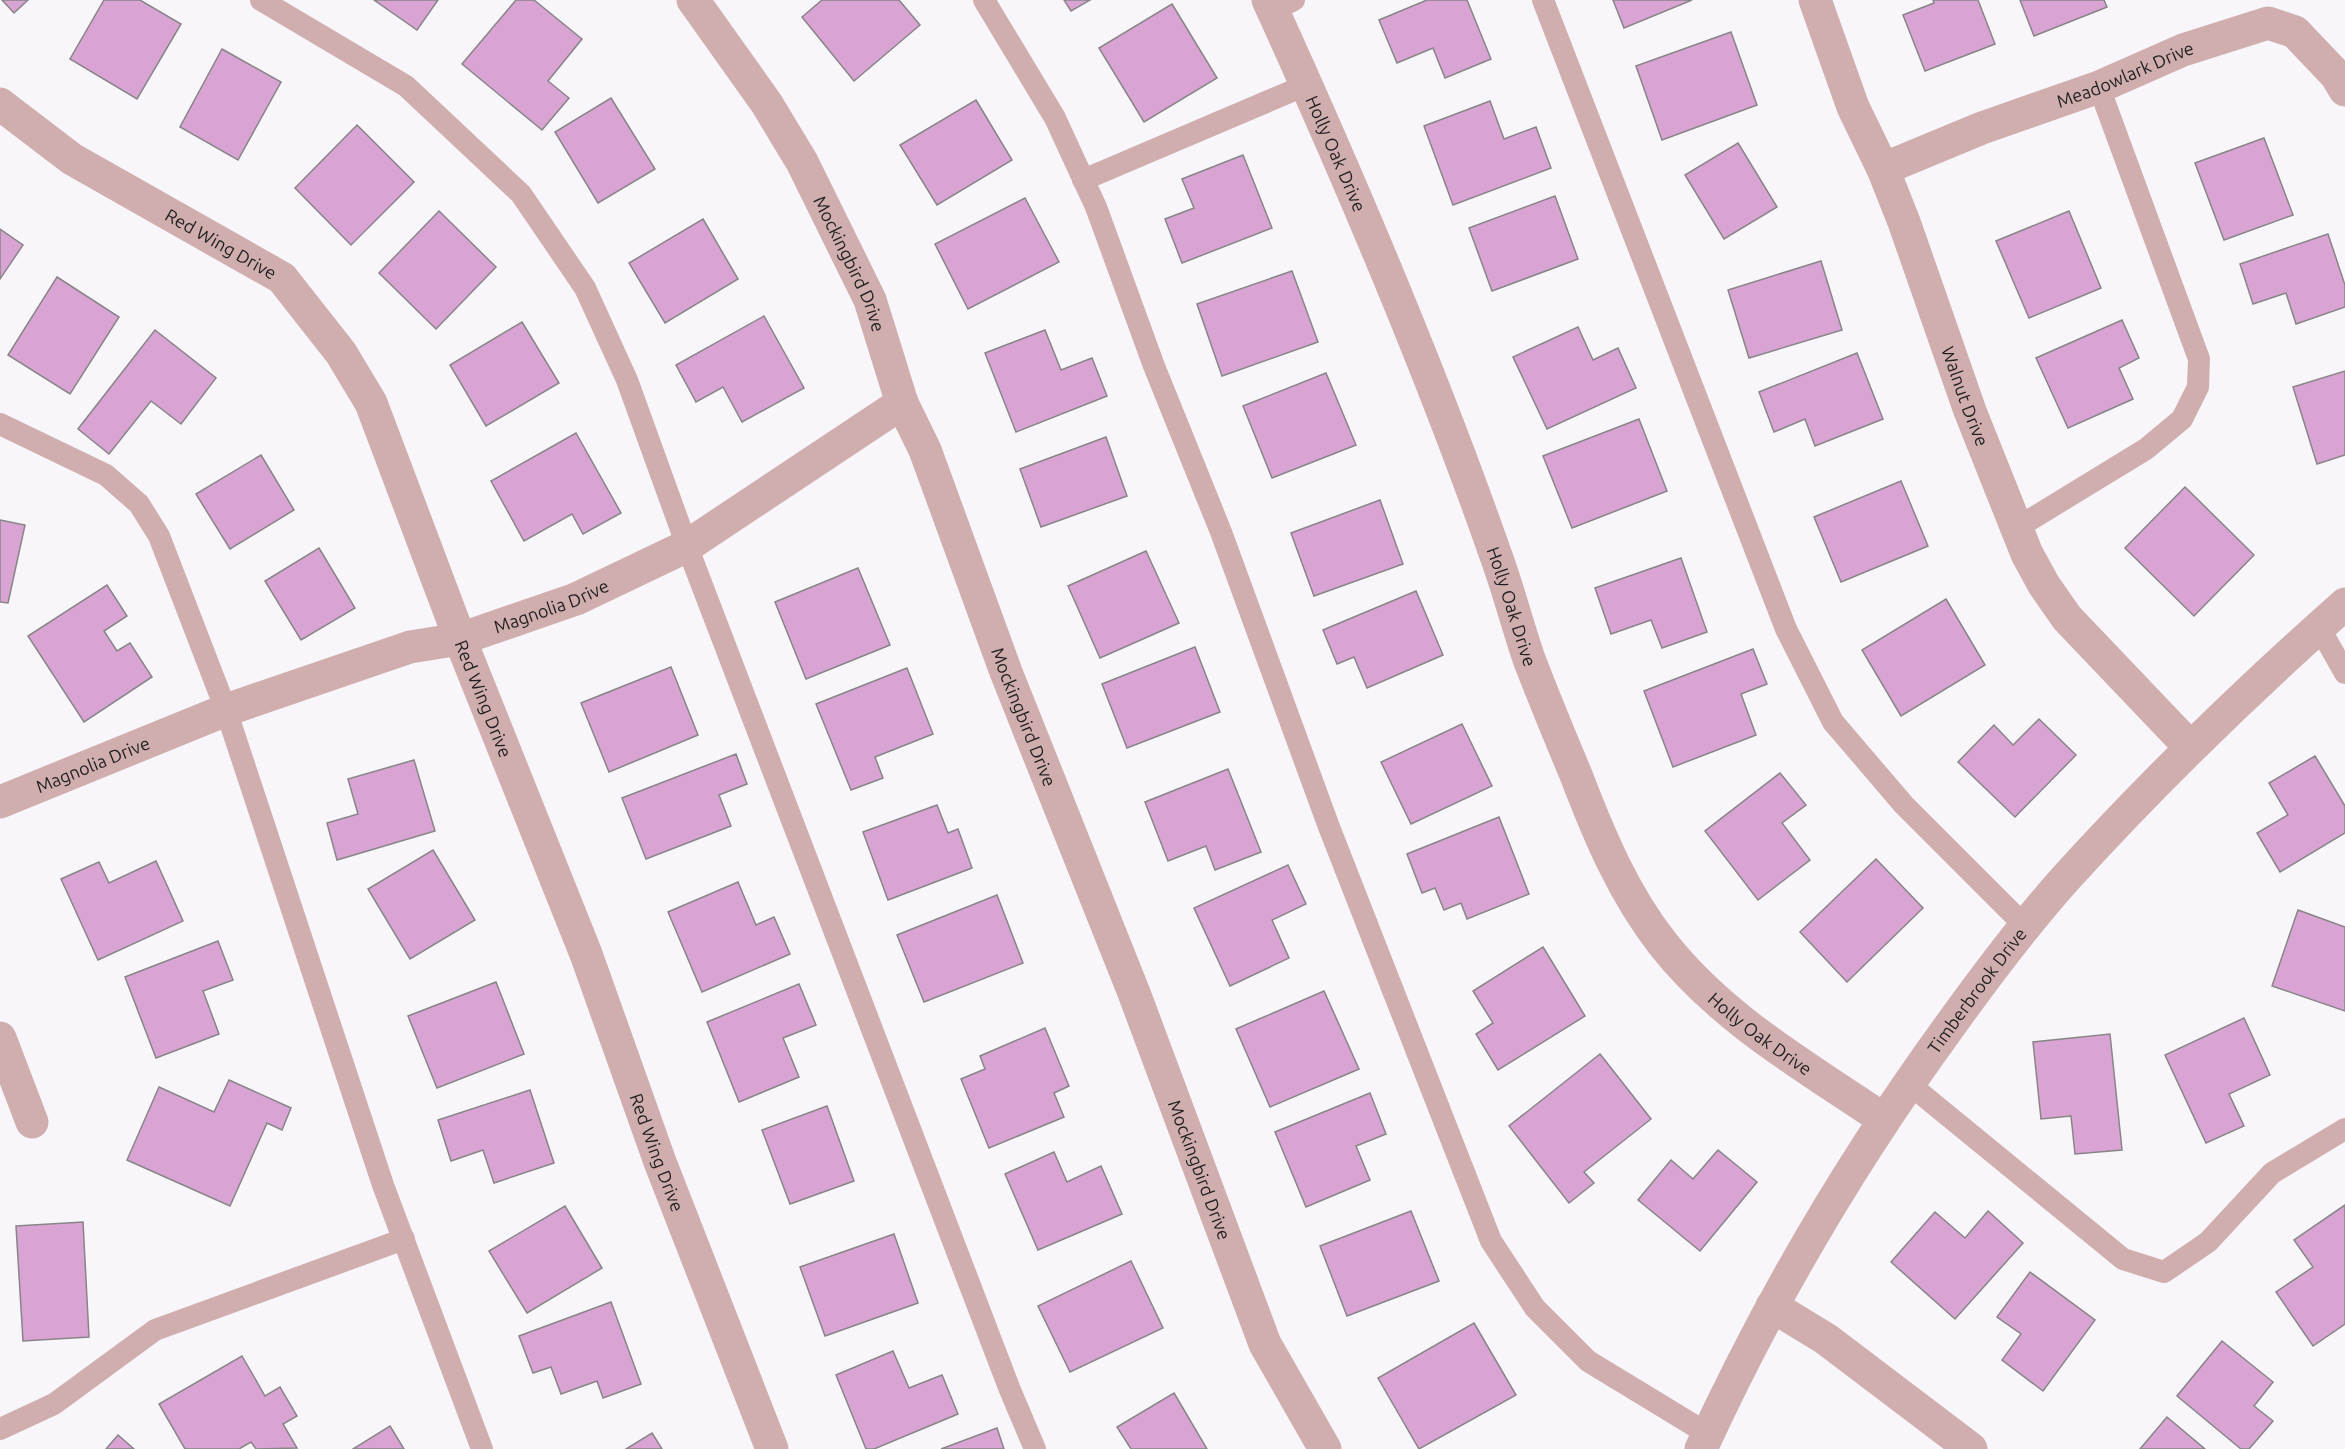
<svg xmlns="http://www.w3.org/2000/svg" width="2345" height="1449" font-family="Ubuntu,sans-serif">
<style>
.building{fill:#d9a4d4;stroke:#888587;stroke-width:1.5}
.lines{fill:none;stroke-linecap:round;stroke-linejoin:round}
.service{stroke:#d0aeae;stroke-width:22}
.minor{stroke:#d0aeae;stroke-width:33}
.labels{text-anchor:middle;dominant-baseline:central;stroke-width:4.5;stroke-linejoin:round;paint-order:stroke}
.street-label{font-size:18px;fill:#1f1f20;stroke:#f8f6fa}
</style>
<rect width="100%" height="100%" fill="#f8f6fa"/>
<g class="building">
<polygon points="2,0 28,0 14,13"/>
<polygon points="104,0 140,0 181,24 137,99 70,59"/>
<polygon points="374,0 438,0 417,30"/>
<polygon points="516,0 534,0 582,39 548,81 569,98 542,130 462,64"/>
<polygon points="822,0 899,0 920,25 854,81 802,17"/>
<polygon points="1064,0 1090,0 1071,11"/>
<polygon points="1427,0 1467,0 1491,59 1445,78 1433,48 1397,63 1379,20"/>
<polygon points="1613,0 1692,0 1624,28"/>
<polygon points="1933,0 1978,0 1995,44 1925,71 1903,15 1934,3"/>
<polygon points="2020,0 2104,0 2107,7 2034,36"/>
<polygon points="1172,4 1217,78 1144,122 1099,48"/>
<polygon points="1731,32 1757,105 1662,140 1636,66"/>
<polygon points="222,49 281,82 238,160 180,127"/>
<polygon points="611,98 655,169 598,203 555,132"/>
<polygon points="976,100 1012,160 937,205 900,145"/>
<polygon points="1490,101 1504,139 1536,127 1551,168 1453,205 1424,126"/>
<polygon points="357,125 414,182 351,245 295,188"/>
<polygon points="2264,138 2293,215 2224,240 2195,163"/>
<polygon points="1738,143 1777,207 1724,239 1685,175"/>
<polygon points="1243,155 1272,228 1182,263 1165,219 1194,208 1182,179"/>
<polygon points="1555,196 1578,259 1492,291 1469,228"/>
<polygon points="1025,198 1059,262 968,309 935,244"/>
<polygon points="439,211 496,267 436,329 379,273"/>
<polygon points="2069,211 2101,288 2029,318 1996,241"/>
<polygon points="703,219 738,279 665,323 629,263"/>
<polygon points="0,229 23,245 0,279"/>
<polygon points="2328,234 2345,285 2345,307 2296,324 2286,293 2253,304 2240,264"/>
<polygon points="1821,261 1842,330 1749,358 1728,290"/>
<polygon points="1292,271 1318,342 1222,376 1197,304"/>
<polygon points="57,277 119,317 70,394 8,355"/>
<polygon points="764,316 804,388 742,422 723,387 696,402 676,365"/>
<polygon points="2122,320 2139,358 2119,368 2133,399 2068,428 2036,358"/>
<polygon points="522,322 559,383 486,426 450,365"/>
<polygon points="1578,327 1593,360 1618,348 1636,388 1547,429 1513,357"/>
<polygon points="155,330 216,378 181,424 151,401 109,454 78,429"/>
<polygon points="1045,330 1061,370 1092,358 1107,396 1016,432 985,353"/>
<polygon points="1857,353 1883,419 1815,446 1805,419 1774,432 1759,392"/>
<polygon points="2345,371 2345,455 2317,464 2293,387"/>
<polygon points="1326,373 1356,445 1272,478 1243,406"/>
<polygon points="1639,419 1667,491 1572,528 1543,456"/>
<polygon points="576,433 621,513 583,534 572,514 524,541 491,481"/>
<polygon points="1106,437 1127,496 1041,527 1020,469"/>
<polygon points="261,455 294,510 230,549 196,494"/>
<polygon points="1901,481 1928,546 1841,582 1814,517"/>
<polygon points="2185,487 2254,555 2194,616 2125,548"/>
<polygon points="1380,500 1403,564 1314,596 1291,533"/>
<polygon points="0,520 25,525 8,603 0,602"/>
<polygon points="319,548 355,608 301,640 265,581"/>
<polygon points="1146,551 1179,623 1100,658 1068,586"/>
<polygon points="1681,558 1707,632 1662,648 1651,620 1611,634 1595,588"/>
<polygon points="858,568 890,645 806,679 775,602"/>
<polygon points="107,585 127,616 104,631 117,651 130,643 152,677 84,722 28,636"/>
<polygon points="1416,591 1443,655 1367,688 1354,657 1337,664 1323,630"/>
<polygon points="1946,599 1985,665 1901,716 1862,650"/>
<polygon points="1195,647 1220,712 1127,748 1102,684"/>
<polygon points="1753,649 1767,684 1741,694 1756,735 1673,767 1644,691"/>
<polygon points="671,667 698,735 609,772 581,703"/>
<polygon points="907,668 933,734 875,757 883,778 851,790 816,704"/>
<polygon points="2039,719 2076,755 2015,817 1958,762 1994,725 2013,745"/>
<polygon points="1462,724 1492,786 1411,824 1381,762"/>
<polygon points="736,754 747,784 719,795 731,826 646,859 622,798"/>
<polygon points="2315,756 2345,806 2345,833 2280,872 2257,833 2288,815 2269,783"/>
<polygon points="414,760 435,831 337,860 327,823 358,814 348,779"/>
<polygon points="1228,769 1261,852 1215,870 1206,846 1168,861 1145,802"/>
<polygon points="1780,773 1806,805 1782,823 1810,860 1758,900 1705,831"/>
<polygon points="937,805 948,833 958,829 972,868 888,900 863,832"/>
<polygon points="1499,817 1529,894 1467,919 1461,903 1444,910 1435,888 1422,893 1407,854"/>
<polygon points="433,850 475,920 410,959 368,889"/>
<polygon points="1876,859 1923,908 1847,982 1800,932"/>
<polygon points="156,861 183,921 98,960 61,879 99,862 109,883"/>
<polygon points="1288,865 1306,904 1272,920 1289,958 1230,986 1194,908"/>
<polygon points="738,882 756,925 774,917 790,954 702,992 668,912"/>
<polygon points="997,895 1023,963 924,1002 897,935"/>
<polygon points="2298,910 2345,927 2345,1011 2272,986"/>
<polygon points="218,941 233,980 203,991 219,1034 156,1058 125,977"/>
<polygon points="1543,947 1585,1016 1498,1070 1476,1034 1493,1023 1473,991"/>
<polygon points="496,982 524,1054 437,1088 408,1016"/>
<polygon points="799,984 816,1025 783,1038 799,1077 739,1102 707,1022"/>
<polygon points="1324,991 1359,1069 1270,1107 1236,1029"/>
<polygon points="2244,1018 2270,1075 2229,1094 2244,1126 2206,1143 2165,1055"/>
<polygon points="1045,1028 1069,1086 1054,1093 1064,1117 989,1148 961,1079 985,1069 980,1056"/>
<polygon points="2110,1034 2122,1150 2075,1154 2071,1116 2041,1119 2033,1042"/>
<polygon points="1600,1054 1651,1119 1584,1172 1594,1183 1569,1203 1509,1126"/>
<polygon points="229,1080 291,1108 282,1130 267,1123 230,1206 127,1160 159,1087 214,1112"/>
<polygon points="530,1090 554,1163 494,1183 483,1150 451,1161 438,1120"/>
<polygon points="1370,1093 1386,1134 1356,1146 1370,1180 1306,1207 1275,1132"/>
<polygon points="827,1106 854,1181 790,1204 762,1130"/>
<polygon points="1718,1150 1757,1182 1700,1251 1638,1200 1671,1160 1693,1179"/>
<polygon points="1054,1152 1067,1182 1101,1166 1122,1214 1038,1250 1005,1174"/>
<polygon points="2345,1205 2345,1324 2313,1346 2276,1292 2313,1267 2294,1240"/>
<polygon points="565,1206 602,1268 527,1313 489,1251"/>
<polygon points="1411,1211 1439,1281 1347,1316 1320,1246"/>
<polygon points="1988,1211 2023,1243 1955,1319 1891,1262 1935,1212 1965,1238"/>
<polygon points="83,1222 89,1337 23,1341 16,1226"/>
<polygon points="894,1234 918,1303 825,1336 800,1267"/>
<polygon points="1131,1261 1163,1328 1070,1372 1038,1306"/>
<polygon points="2030,1272 2095,1320 2043,1391 2002,1360 2021,1334 1997,1317"/>
<polygon points="611,1302 641,1384 603,1398 597,1381 561,1394 551,1367 533,1373 519,1336"/>
<polygon points="1474,1323 1516,1395 1419,1449 1378,1378"/>
<polygon points="2222,1341 2273,1382 2254,1406 2273,1421 2249,1449 2241,1449 2177,1396"/>
<polygon points="893,1351 909,1388 942,1375 958,1414 874,1449 866,1449 836,1375"/>
<polygon points="242,1356 265,1396 280,1387 297,1416 283,1424 297,1448 256,1449 251,1442 239,1449 185,1449 159,1404"/>
<polygon points="1174,1393 1207,1449 1131,1449 1117,1427"/>
<polygon points="2167,1417 2205,1449 2140,1449"/>
<polygon points="390,1426 404,1449 353,1449"/>
<polygon points="997,1428 1004,1449 941,1449"/>
<polygon points="652,1433 662,1449 626,1449"/>
<polygon points="118,1435 134,1449 106,1449"/>
</g>
<g class="lines">
<g class="service">
<polyline points="261,0 406,86 521,194 585,288 627,380 687,546 1010,1390 1035,1449"/>
<polyline points="984,0 1055,118 1096,207 1154,366 1221,532 1329,827 1491,1241 1535,1308 1588,1361 1708,1434"/>
<polyline points="1543,0 1786,629 1833,722 1904,805 2026,927"/>
<polyline points="1273,10 1294,0"/>
<polyline points="1083,180 1306,85"/>
<polyline points="0,424 106,475 139,504 159,536 226,710 383,1185 482,1449"/>
<polyline points="2015,529 2146,449 2182,419 2198,387 2199,359 2099,87"/>
<polyline points="2319,627 2345,673"/>
<polyline points="1908,1083 2123,1259 2164,1272 2208,1242 2272,1173 2345,1129"/>
<polyline points="0,1429 54,1404 155,1330 404,1239"/>
</g>
<g class="minor">
<path id="s1" d="M693 0 767 104 802 162 870 300 902 403 925 450 1006 672 1134 993 1265 1344 1325 1449"/>
<path id="s2" d="M1268 0C1351 182 1429 365 1495 553 1508 588 1517 624 1529 659 1544 698 1560 737 1576 775 1599 835 1623 893 1663 944 1722 1019 1805 1066 1883 1119"/>
<path id="s3" d="M1815 0 1853 107 1883 169 1904 222 1970 411 2027 554 2044 585 2067 618 2190 747"/>
<path id="s4" d="M0 104 72 159 282 278 341 353 371 403 460 639 586 954 660 1162 772 1449"/>
<path id="s5" d="M1883 169 1982 128 2099 87 2183 50 2268 23 2295 32 2336 75 2345 90"/>
<path id="s6" d="M0 802 226 710 410 647 460 639 576 599 687 546 902 403"/>
<polyline points="0,1038 32,1122"/>
<polyline points="1772,1306 1826,1339 1971,1449"/>
<path id="s7" d="M1701 1449C1769 1301 1853 1159 1949 1027 1985 977 2023 926 2065 879 2153 782 2247 691 2345 604"/>
</g>
</g>
<g class="labels">
<g class="street-label">
<text stroke="none"><textPath href="#s5" startOffset="260">Meadowlark Drive</textPath></text>
<text stroke="none"><textPath href="#s2" startOffset="168">Holly Oak Drive</textPath></text>
<text stroke="none"><textPath href="#s4" startOffset="262">Red Wing Drive</textPath></text>
<text stroke="none"><textPath href="#s1" startOffset="308">Mockingbird Drive</textPath></text>
<text stroke="none"><textPath href="#s3" startOffset="424">Walnut Drive</textPath></text>
<text stroke="none"><textPath href="#s6" startOffset="586">Magnolia Drive</textPath></text>
<text stroke="none"><textPath href="#s2" startOffset="654">Holly Oak Drive</textPath></text>
<text stroke="none"><textPath href="#s4" startOffset="802">Red Wing Drive</textPath></text>
<text stroke="none"><textPath href="#s1" startOffset="794">Mockingbird Drive</textPath></text>
<text stroke="none"><textPath href="#s6" startOffset="100">Magnolia Drive</textPath></text>
<text stroke="none"><textPath href="#s7" startOffset="536">Timberbrook Drive</textPath></text>
<text stroke="none"><textPath href="#s2" startOffset="1158">Holly Oak Drive</textPath></text>
<text stroke="none"><textPath href="#s4" startOffset="1288">Red Wing Drive</textPath></text>
<text stroke="none"><textPath href="#s1" startOffset="1280">Mockingbird Drive</textPath></text>
</g>
</g>
</svg>
